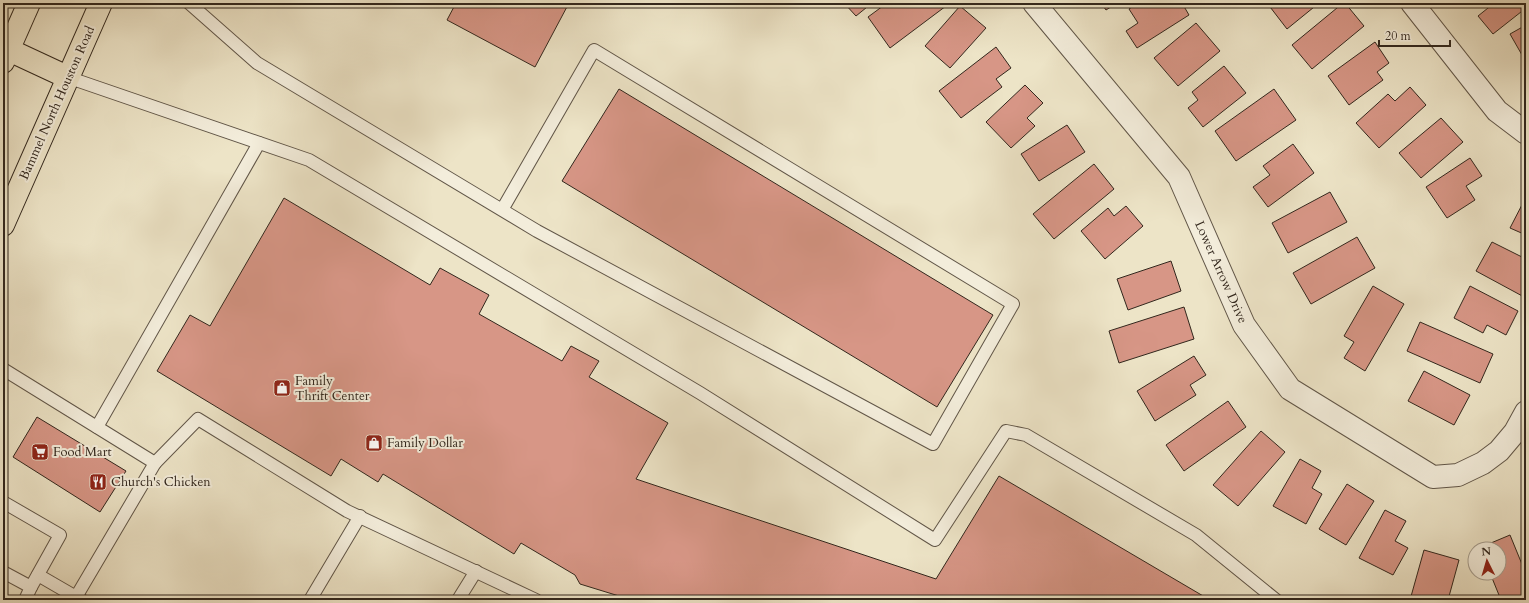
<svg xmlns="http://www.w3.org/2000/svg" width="1529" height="603" font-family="Cardo,serif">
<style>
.building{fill:#d79686;stroke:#32271d}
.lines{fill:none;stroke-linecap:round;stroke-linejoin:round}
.lane-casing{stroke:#615648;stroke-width:14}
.street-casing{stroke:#615648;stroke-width:24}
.primary-casing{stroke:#32271d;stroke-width:24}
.lane{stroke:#f3eddb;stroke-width:12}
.street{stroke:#f3eddb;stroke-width:22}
.primary{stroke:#ede4c7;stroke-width:22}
.labels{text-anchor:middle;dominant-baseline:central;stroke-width:4;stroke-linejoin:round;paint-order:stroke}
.street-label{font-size:13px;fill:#32271d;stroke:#f3eddb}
.poi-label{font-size:13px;fill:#32271d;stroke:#f3eddb;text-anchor:start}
</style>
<rect width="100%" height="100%" fill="#ede4c7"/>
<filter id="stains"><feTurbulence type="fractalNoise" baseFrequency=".005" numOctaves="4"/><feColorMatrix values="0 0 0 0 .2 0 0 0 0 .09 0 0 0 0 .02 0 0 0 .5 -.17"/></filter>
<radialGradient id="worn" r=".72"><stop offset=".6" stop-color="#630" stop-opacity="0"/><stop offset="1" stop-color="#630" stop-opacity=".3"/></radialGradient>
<g class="building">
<polygon points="456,3 569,3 535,67 447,20"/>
<polygon points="844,3 872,3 856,16"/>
<polygon points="887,3 950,3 890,48 868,17"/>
<polygon points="1101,3 1117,3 1106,10"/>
<polygon points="1138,3 1182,3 1189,15 1137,48 1126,31 1138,23 1129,9"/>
<polygon points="1267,3 1319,3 1287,29"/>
<polygon points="1343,3 1345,3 1364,26 1312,69 1292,45"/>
<polygon points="1492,3 1526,3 1526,8 1493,34 1478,16 1493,4"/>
<polygon points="960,6 986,28 950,68 925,46"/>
<polygon points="1196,23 1220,51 1178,86 1154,58"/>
<polygon points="1526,25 1526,62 1510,34"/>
<polygon points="1375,42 1389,63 1377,72 1383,80 1349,105 1328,76"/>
<polygon points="996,47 1011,68 996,79 1002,87 961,118 939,91"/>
<polygon points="1224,66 1246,93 1203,127 1188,108 1198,100 1192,92"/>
<polygon points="1025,85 1043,103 1027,118 1035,126 1011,148 986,122"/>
<polygon points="1410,87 1426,105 1379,148 1356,123 1388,94 1395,101"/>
<polygon points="619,89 993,315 937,407 562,181"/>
<polygon points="1274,89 1296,120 1236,161 1215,131"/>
<polygon points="1441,118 1463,142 1421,178 1399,153"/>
<polygon points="1067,125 1085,152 1039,181 1021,154"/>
<polygon points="1293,144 1314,173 1268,207 1253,187 1270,175 1263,166"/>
<polygon points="1470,158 1482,176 1466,186 1475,200 1447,218 1426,187"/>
<polygon points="1094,164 1114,189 1054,239 1033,214"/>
<polygon points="1330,192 1347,222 1288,253 1272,223"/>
<polygon points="284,198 430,285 440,268 489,295 479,314 562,361 571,346 599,361 589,377 668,423 636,479 936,579 999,476 1210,600 632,600 580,584 575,575 521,543 514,554 383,474 378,482 341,459 331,476 157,371 190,315 210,326"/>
<polygon points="1525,199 1526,199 1526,235 1510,228"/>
<polygon points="1126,206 1143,226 1105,259 1081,231 1108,208 1114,216"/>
<polygon points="1357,237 1375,268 1311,304 1293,273"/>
<polygon points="1492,242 1526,259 1526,298 1476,271"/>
<polygon points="1171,261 1181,291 1128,310 1117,279"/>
<polygon points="1373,286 1404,304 1365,371 1344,358 1354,342 1344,336"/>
<polygon points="1470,286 1518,311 1506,335 1487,325 1483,333 1454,318"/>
<polygon points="1184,307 1194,339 1119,363 1109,331"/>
<polygon points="1420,322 1493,354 1480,383 1407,351"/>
<polygon points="1194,356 1206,375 1190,385 1196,395 1155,421 1137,391"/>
<polygon points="1424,371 1470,395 1454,425 1408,401"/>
<polygon points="1228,401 1246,427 1184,471 1166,445"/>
<polygon points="37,417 126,471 100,512 13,457"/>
<polygon points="1261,431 1285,452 1238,506 1213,485"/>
<polygon points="1300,459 1321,471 1312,488 1322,494 1306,524 1273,506"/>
<polygon points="1347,484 1374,501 1346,545 1319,529"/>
<polygon points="1385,510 1406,521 1395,541 1408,548 1393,575 1359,558"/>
<polygon points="1510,535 1526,574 1526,600 1501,600 1490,573 1499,573 1499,549 1479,548"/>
<polygon points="1424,550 1459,560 1448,600 1410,600"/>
</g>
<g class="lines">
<defs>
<g id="lane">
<polyline points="189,3 257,63 537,231 933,444 1013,304 594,50 502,210"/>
<polyline points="67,77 309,160 700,393 935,540 1006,431 1026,435 1196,535 1276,600"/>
<polyline points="3,369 155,463 76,597 82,600"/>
<polyline points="97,427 259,143"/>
<polyline points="155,463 198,419 347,511 536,600"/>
<polyline points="3,502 60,535 31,587"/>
<polyline points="3,572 31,587 25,600"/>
<polyline points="38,575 76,597"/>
<polyline points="310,600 360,516"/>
<polyline points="458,600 476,571"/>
</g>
<g id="street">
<polyline points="1034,3 1179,177 1244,325 1290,389 1433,477 1458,475 1483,463 1499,451 1515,432 1526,412"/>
<polyline points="1412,3 1497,111 1526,133"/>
</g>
<g id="primary">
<polyline points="9,50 67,77"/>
<polyline points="3,62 29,3"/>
<polyline points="3,225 101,3"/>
</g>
</defs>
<use href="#lane" class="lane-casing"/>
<use href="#street" class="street-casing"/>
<use href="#primary" class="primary-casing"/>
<use href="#lane" class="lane"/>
<use href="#street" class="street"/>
<use href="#primary" class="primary"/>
</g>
<defs>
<symbol id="shop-square" viewBox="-11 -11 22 22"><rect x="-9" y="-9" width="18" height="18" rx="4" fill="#8f2418" stroke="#f3eddb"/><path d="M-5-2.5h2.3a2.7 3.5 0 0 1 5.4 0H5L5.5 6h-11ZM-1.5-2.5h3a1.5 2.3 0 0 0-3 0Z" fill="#fff"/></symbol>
<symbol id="supermarket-square" viewBox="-11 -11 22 22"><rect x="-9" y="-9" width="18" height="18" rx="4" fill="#8f2418" stroke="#f3eddb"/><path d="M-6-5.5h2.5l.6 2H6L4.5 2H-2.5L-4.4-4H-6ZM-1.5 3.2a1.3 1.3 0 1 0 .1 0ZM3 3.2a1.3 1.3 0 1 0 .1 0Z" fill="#fff"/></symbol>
<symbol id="restaurant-square" viewBox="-11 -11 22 22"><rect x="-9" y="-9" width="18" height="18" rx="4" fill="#8f2418" stroke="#f3eddb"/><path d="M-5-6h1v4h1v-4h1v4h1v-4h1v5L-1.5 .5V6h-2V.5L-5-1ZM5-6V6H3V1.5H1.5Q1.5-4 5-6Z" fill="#fff"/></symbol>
</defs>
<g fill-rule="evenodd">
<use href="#shop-square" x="272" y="378" width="20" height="20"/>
<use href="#shop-square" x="364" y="433" width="20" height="20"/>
<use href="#supermarket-square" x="30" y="442" width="20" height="20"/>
<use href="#restaurant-square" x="88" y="472" width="20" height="20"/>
</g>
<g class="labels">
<g class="street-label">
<text transform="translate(57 103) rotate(-66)">Bammel North Houston Road</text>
<text transform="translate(1221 272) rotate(66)">Lower Arrow Drive</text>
</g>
<g class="poi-label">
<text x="295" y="381">Family<tspan x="295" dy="15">Thrift Center</tspan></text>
<text x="387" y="443">Family Dollar</text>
<text x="53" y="452">Food Mart</text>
<text x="111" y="482">Church's Chicken</text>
</g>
</g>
<rect width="1529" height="603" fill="none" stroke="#ede4c7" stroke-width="16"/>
<rect x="4" y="4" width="1521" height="595" fill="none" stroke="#32271d" stroke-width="2"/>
<rect x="8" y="8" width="1513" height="587" fill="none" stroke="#32271d"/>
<g transform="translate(1487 561) rotate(355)"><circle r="19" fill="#f3eddb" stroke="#a69e8f"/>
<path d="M0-3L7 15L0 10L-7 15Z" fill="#8f2418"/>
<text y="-6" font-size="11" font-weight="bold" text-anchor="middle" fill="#32271d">N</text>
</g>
<path d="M1379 40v6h71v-6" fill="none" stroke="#32271d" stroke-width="2"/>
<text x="1385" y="40" font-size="12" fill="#32271d" stroke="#f3eddb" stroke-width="3" paint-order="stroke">20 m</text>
<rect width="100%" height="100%" filter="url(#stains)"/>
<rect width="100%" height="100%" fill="url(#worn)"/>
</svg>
